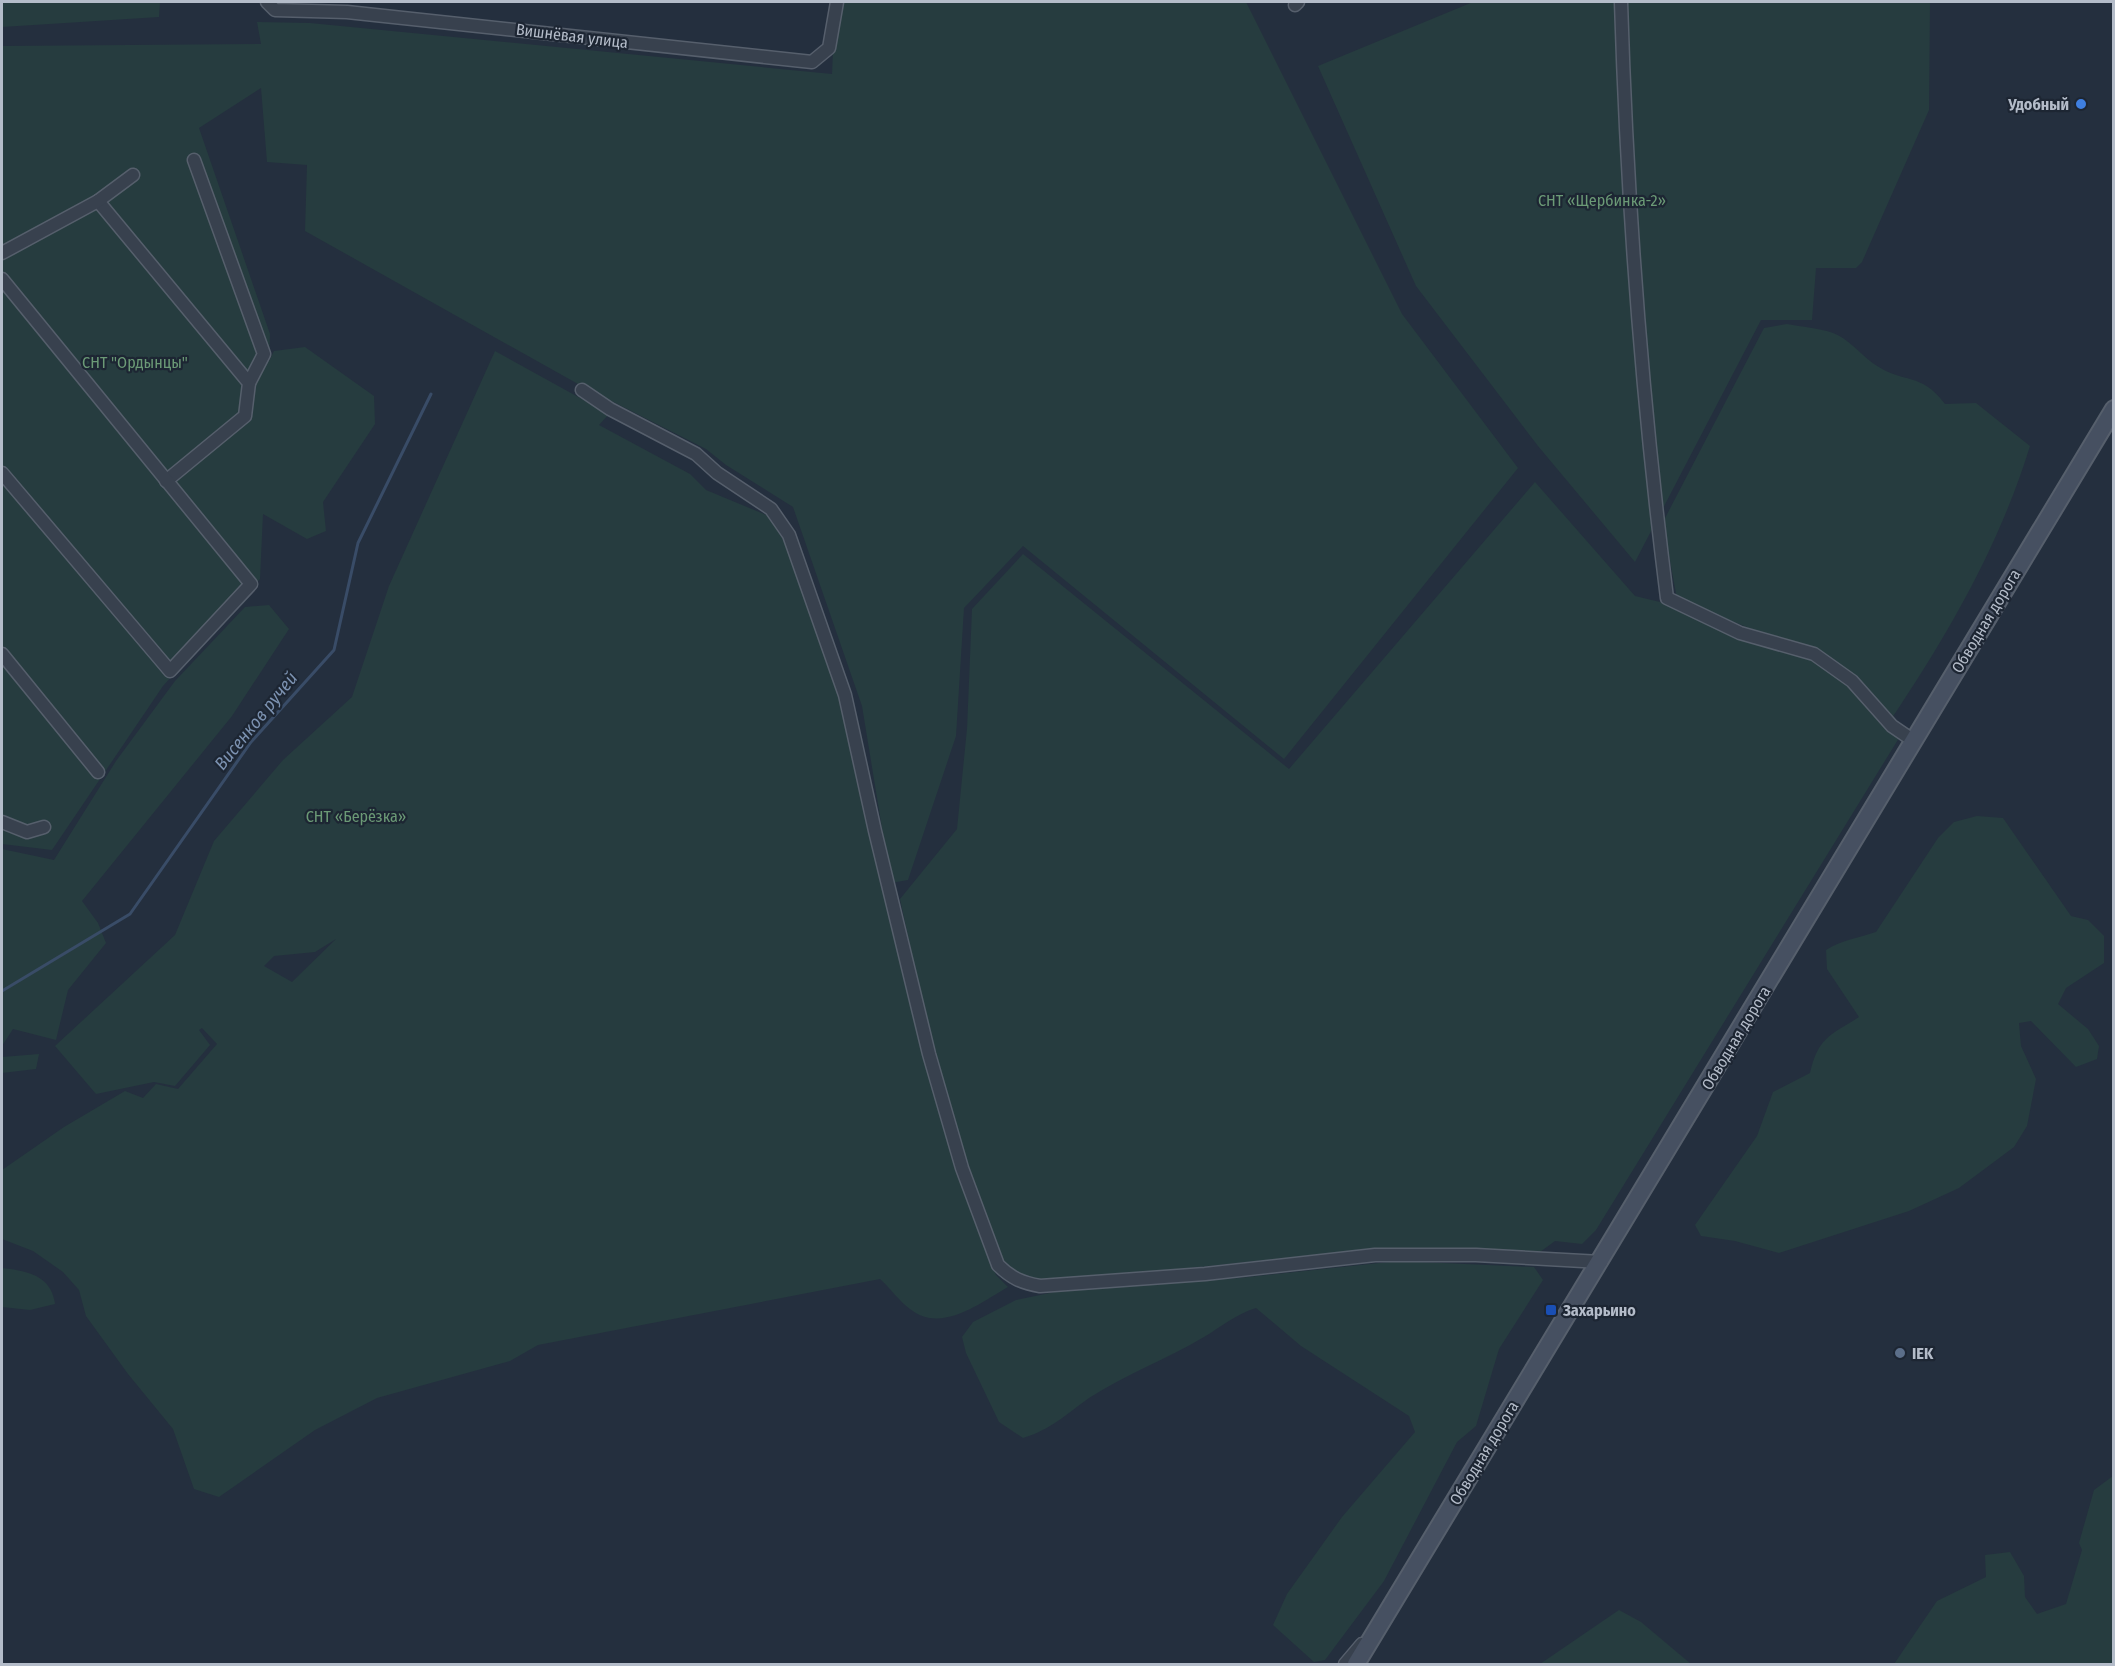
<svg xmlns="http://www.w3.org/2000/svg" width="2115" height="1666" font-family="'Fira Sans Condensed',sans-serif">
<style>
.green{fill:#263c3f;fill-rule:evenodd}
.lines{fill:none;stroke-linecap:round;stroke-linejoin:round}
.stream{stroke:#394c67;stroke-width:3}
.street-casing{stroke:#565f6c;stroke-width:15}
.secondary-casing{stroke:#565f6c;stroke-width:20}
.street{stroke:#38414e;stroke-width:12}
.secondary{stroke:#465061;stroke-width:16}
.shop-dot{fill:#3f7fe0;stroke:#1d2633;stroke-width:2}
.transit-dot{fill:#1a4fb4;stroke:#1d2633;stroke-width:2}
.service-dot{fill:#5c6f8a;stroke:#1d2633;stroke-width:2}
.labels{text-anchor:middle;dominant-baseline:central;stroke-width:4.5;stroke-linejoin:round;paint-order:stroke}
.street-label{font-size:16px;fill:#b4bcc9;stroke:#1d2633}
.poi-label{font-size:16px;font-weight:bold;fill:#b4bcc9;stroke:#1d2633;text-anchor:start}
.park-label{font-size:16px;fill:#6b9a76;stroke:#1d2633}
.water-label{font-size:18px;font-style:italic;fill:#7c92b1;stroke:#1d2633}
</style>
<rect width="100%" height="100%" fill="#242f3e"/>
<g class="green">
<polygon points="2,2 160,2 159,17 2,27"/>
<polygon points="835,2 1246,2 1402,314 1518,468 1284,759 1023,546 964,608 956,736 908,880 891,883 862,706 793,507 726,465 706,449 578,384 305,231 307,165 267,162 261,88 199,128 270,334 269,361 274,351 305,347 374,396 375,424 323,502 326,531 307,539 263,514 260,579 163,686 52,850 2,844 2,46 261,44 257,22 310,23 832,74"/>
<polygon points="1473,2 1930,2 1929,110 1862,262 1856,268 1816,268 1812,320 1761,320 1635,562 1538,446 1416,286 1318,66"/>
<path d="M1787 324C1802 327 1819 328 1833 333 1848 338 1861 355 1874 364 1905 385 1920 371 1945 404L1976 403 2030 446C2000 544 1949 633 1892 718L1856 678 1779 640 1677 599 1663 522 1764 328Z"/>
<path d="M495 351 609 414 599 425 690 474 706 490 771 517 789 545 837 683 910 1000 955 1164 996 1275 1008 1287C980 1303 941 1334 910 1309 899 1301 890 1288 880 1279L538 1345 510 1361 377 1398 315 1430 219 1497 194 1489 173 1429 128 1374 86 1316 79 1290 63 1272 33 1251 2 1239V1170L64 1127 125 1091 143 1098 156 1084 178 1089 217 1044 202 1028 199 1030 210 1045 175 1086 154 1082 96 1094 55 1046 175 935 214 841 283 760 352 697 389 586ZM336 939 292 982 264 966 274 956 315 952Z"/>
<path d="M1535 482 1635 596 1660 602 1740 640 1803 656 1818 664 1853 689 1899 738 1596 1230 1582 1244 1555 1241 1540 1252 1383 1248 1063 1281C1042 1280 1013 1278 1001 1258 990 1241 984 1209 977 1189 943 1095 921 997 900 899L957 829 967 729 972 609 1023 554 1289 769Z"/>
<polygon points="269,605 289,629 232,716 82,901 98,923 106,943 68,990 56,1040 13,1029 2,1046 2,849 54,860 116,761 175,681 245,607"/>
<path d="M1977 816 2003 818 2071 916 2088 920 2104 936V963L2066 988 2058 1004 2088 1029 2099 1046 2097 1059 2076 1067 2031 1021 2019 1023 2021 1046 2036 1079 2027 1126 2014 1147 1959 1188 1909 1211 1779 1253 1735 1241 1701 1236 1695 1225 1757 1136 1773 1092 1810 1073C1818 1038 1829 1036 1859 1017L1827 969 1826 950C1842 940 1858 938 1876 932L1938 838 1954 822Z"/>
<polygon points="39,1054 36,1069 2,1073 2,1057"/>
<path d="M1398 1261 1534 1267 1543 1280 1499 1349 1476 1426 1457 1442 1384 1581 1325 1660 1314 1662 1273 1625 1287 1594 1342 1517 1415 1432 1409 1416 1301 1346 1256 1308C1236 1314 1221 1327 1204 1337 1167 1359 1126 1374 1089 1398 1065 1415 1052 1429 1023 1438L999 1422 966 1353 962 1337 973 1322 1016 1300 1069 1289 1239 1278Z"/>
<path d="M2 1268C27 1271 51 1275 55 1304L30 1310 2 1307Z"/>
<polygon points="2113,1476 2113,1664 1894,1664 1937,1601 1986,1577 1985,1555 2010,1552 2024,1576 2025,1597 2037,1614 2066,1604 2082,1550 2079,1543 2094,1490"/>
<polygon points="1619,1610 1641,1622 1691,1664 1540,1664"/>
</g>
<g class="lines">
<polyline class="stream" points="2,991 130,914 251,742 334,650 358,543 431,394"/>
<defs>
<g id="street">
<polyline points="267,2 275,10 347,12 812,62 829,48 837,2"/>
<path d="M1621 2C1627 201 1642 400 1667 598L1740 633 1814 654 1852 681 1892 726 1914 741"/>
<polyline points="1295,5 1298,2"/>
<polyline points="194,160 264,354 249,383"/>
<polyline points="98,201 249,383 245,416 166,481"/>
<polyline points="2,253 98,201 133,175"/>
<polyline points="2,279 251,584 170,671 2,473"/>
<path d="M582 390 610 409 696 454 717 473 771 509 789 535 845 695 875 831 929 1054 962 1168 998 1265C1011 1278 1022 1283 1040 1286L1205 1274 1375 1255H1476L1601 1262"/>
<polyline points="2,654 98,772"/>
<polyline points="2,822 27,832 44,827"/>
<polyline points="1345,1664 1362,1644"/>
</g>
<polyline id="secondary" points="1356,1664 2114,409"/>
</defs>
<use href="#street" class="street-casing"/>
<use href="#secondary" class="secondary-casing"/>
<use href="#street" class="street"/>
<use href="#secondary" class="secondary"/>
</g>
<circle class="shop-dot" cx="2081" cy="104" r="6"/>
<rect class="transit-dot" x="1545" y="1304" width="12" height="12" rx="3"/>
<circle class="service-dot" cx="1900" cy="1353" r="6"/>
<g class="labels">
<g class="street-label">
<text transform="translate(572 36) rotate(7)">Вишнёвая улица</text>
<text transform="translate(1986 621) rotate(-59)">Обводная дорога</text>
<text transform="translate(1736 1038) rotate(-59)">Обводная дорога</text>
<text transform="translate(1484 1453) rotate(-59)">Обводная дорога</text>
</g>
<g class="poi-label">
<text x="2069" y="104" text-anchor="end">Удобный</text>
<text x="1563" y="1310">Захарьино</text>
<text x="1912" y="1353">IEK</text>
</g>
<g class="park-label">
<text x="1602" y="200">СНТ «Щербинка-2»</text>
<text x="135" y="362">СНТ "Ордынцы"</text>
<text x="356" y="816">СНТ «Берёзка»</text>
</g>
<g class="water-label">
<text transform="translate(256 721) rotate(-51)">Висенков ручей</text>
</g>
</g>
<rect width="2115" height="1666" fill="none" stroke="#b4bcc9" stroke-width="6"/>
</svg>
